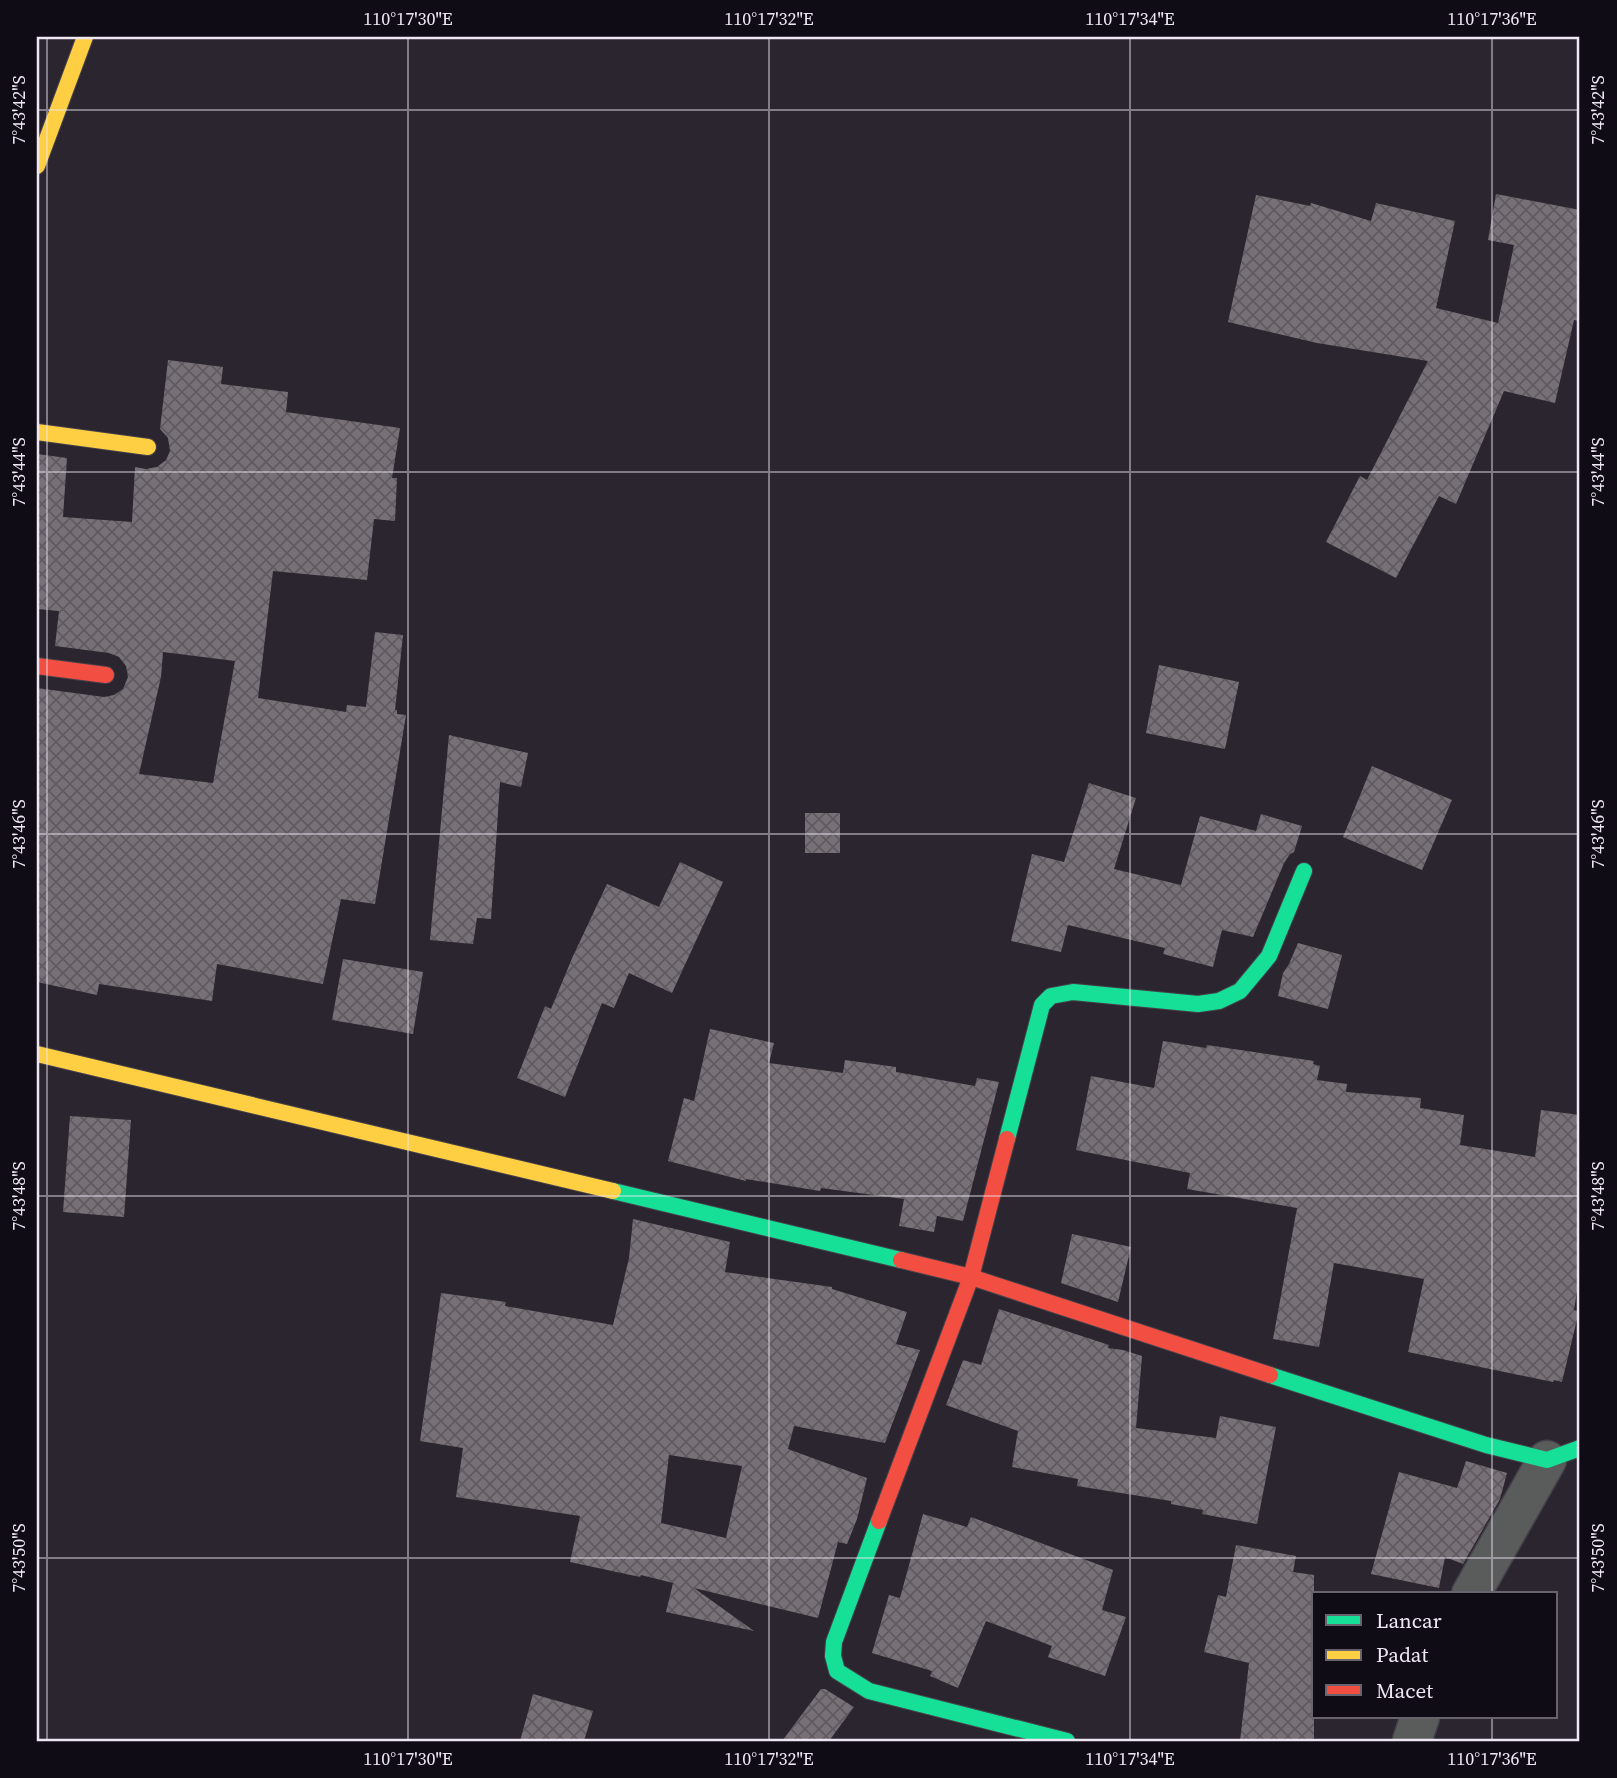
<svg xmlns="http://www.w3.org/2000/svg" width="1617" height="1778" font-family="'Source Serif 4',serif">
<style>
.building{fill:url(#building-cross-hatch);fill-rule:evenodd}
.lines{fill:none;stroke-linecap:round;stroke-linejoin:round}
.street-casing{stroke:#45414a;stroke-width:41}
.fast-casing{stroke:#45414a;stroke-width:18}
.slow-casing{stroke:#45414a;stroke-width:18}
.jam-casing{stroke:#45414a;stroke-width:18}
.street{stroke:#595c5b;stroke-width:38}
.fast{stroke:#16e098;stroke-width:16}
.slow{stroke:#ffcf43;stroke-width:16}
.jam{stroke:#f24e42;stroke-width:16}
.ticks{fill:none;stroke:#ede7f4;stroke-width:2;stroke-opacity:0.45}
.neatline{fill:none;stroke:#ede7f4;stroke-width:2.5}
.ticks-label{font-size:18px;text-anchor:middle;fill:#ede7f4}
</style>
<defs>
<pattern id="building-cross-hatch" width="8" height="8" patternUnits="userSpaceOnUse" patternTransform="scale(1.75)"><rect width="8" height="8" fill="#787077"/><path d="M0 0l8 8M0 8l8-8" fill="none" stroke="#605a60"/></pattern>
</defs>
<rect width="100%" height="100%" fill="#2a252f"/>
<g class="building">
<polygon points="1496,194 1580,210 1580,321 1574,320 1555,403 1504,391 1456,504 1439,496 1396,578 1326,542 1360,476 1367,480 1428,361 1317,343 1228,322 1256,195 1310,206 1311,203 1371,221 1376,203 1455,221 1436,308 1498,323 1514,245 1488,240"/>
<path d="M168 360 223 367 221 384 288 392 286 412 400 428 392 478H397L395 521 374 519 367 580 273 571 258 698 346 712 347 705 366 707 375 632 403 635 395 710H397V714L406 715 375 904 341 899 323 984 217 964 212 1001 99 984 97 995 37 982V688L104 697 114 695 123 689 128 677 126 666 119 657 109 653 55 646 59 611 37 609V454L67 458 63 517 132 522 135 467 146 469 157 467 166 460 170 451 168 438 160 429ZM163 652 235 661 213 783 139 774 161 677Z"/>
<polygon points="1159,665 1239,682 1225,749 1146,733"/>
<polygon points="449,735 528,753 521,787 500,782 491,919 477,918 473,944 430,940"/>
<polygon points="1372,766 1452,800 1422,870 1343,837"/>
<polygon points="1089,783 1136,798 1114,869 1181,885 1200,816 1256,831 1261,814 1302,826 1294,852 1290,854 1284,863 1253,937 1222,930 1213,967 1163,954 1165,948 1068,925 1061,952 1011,941 1032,854 1064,862"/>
<rect x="805" y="813" width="35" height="40"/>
<polygon points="680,862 723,882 672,993 629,973 614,1008 602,1003 565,1097 517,1078 545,1006 551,1009 573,956 607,884 659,907"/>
<polygon points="1298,943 1342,955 1328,1009 1278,996 1283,973 1289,964"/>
<polygon points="343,959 423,972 413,1034 332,1020"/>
<polygon points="710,1029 774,1043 769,1063 843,1073 845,1060 896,1067 896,1072 975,1086 977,1078 999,1082 963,1221 937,1216 934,1232 899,1226 904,1199 821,1188 820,1191 746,1179 746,1181 668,1161 684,1098 694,1101"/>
<polygon points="1163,1041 1206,1048 1207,1045 1314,1061 1313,1064 1320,1066 1317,1080 1347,1084 1346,1092 1421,1098 1420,1108 1464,1115 1460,1145 1535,1157 1541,1110 1580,1115 1580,1272 1574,1310 1579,1311 1562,1382 1554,1380 1553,1382 1408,1352 1424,1279 1334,1263 1319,1347 1273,1339 1297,1208 1187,1189 1190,1173 1076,1150 1091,1076 1154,1088"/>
<polygon points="70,1116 131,1120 124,1217 63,1212"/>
<path d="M633 1219 730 1242 725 1272 832 1287V1289L907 1312 896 1344 920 1350 885 1443 794 1426 788 1449 867 1478 857 1519 847 1544 838 1542 818 1618 694 1588 754 1631 666 1612 673 1583 641 1575 640 1577 570 1562 580 1516 456 1497 463 1448 420 1441 441 1293 506 1302 505 1306 613 1325 629 1258ZM669 1455 742 1466 726 1538 661 1523Z"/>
<polygon points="1072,1234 1131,1247 1118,1302 1061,1283"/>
<polygon points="999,1309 1109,1345 1108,1348 1123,1350 1142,1356 1136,1428 1216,1438 1220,1416 1276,1427 1257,1524 1202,1514 1203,1510 1171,1504 1171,1501 1077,1486 1078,1479 1012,1467 1018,1431 946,1405 963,1360 981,1365"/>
<polygon points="1466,1461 1507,1473 1500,1499 1463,1564 1445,1557 1439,1588 1371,1574 1399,1472 1457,1488"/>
<polygon points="923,1514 967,1527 971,1517 1113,1570 1102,1610 1126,1617 1105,1676 1048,1657 1052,1646 986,1621 958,1688 930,1676 932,1671 872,1653 889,1595 900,1598"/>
<polygon points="1236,1545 1296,1556 1293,1572 1314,1575 1314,1741 1240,1741 1249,1663 1204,1652 1218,1595 1226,1597"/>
<polygon points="821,1689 825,1689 854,1707 829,1741 782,1741"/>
<polygon points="533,1694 593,1711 584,1741 520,1741"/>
</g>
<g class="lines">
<defs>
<g id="street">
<polyline points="1471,1594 1547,1460"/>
<polyline points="1412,1741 1420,1717"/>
</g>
<g id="fast">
<polyline points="1007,1139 1042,1005 1051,996 1073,992 1198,1004 1219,1001 1240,991 1269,956 1304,871"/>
<polyline points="613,1191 901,1260"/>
<polyline points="1270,1375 1486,1445 1547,1460 1580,1448"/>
<polyline points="879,1521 834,1642 833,1656 837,1671 869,1691 1067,1741"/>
</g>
<g id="slow">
<polyline points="37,166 85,37"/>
<polyline points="37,432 148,447"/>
<polyline points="37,1054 613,1191"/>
</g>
<g id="jam">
<polyline points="37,666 106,675"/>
<polyline points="901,1260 971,1277 1270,1375"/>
<polyline points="879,1521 971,1277 1007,1139"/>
</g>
</defs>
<use href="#street" class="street-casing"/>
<use href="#fast" class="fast-casing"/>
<use href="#slow" class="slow-casing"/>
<use href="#jam" class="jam-casing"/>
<use href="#street" class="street"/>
<use href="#fast" class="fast"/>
<use href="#slow" class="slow"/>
<use href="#jam" class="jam"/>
</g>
<path class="ticks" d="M47 37V1741M408 37V1741M769 37V1741M1130 37V1741M1492 37V1594M37 110H1580M37 472H1580M37 834H1580M37 1196H1580M37 1558H1580M1492 1717V1741"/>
<rect width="1617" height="1778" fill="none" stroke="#100c15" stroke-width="77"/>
<rect x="1312" y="1592" width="245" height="126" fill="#100c15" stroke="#68646e" stroke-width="2"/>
<rect x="1326" y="1615" width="35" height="10" fill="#16e098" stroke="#68646e" stroke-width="2"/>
<text x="1376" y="1628" font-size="21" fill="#ede7f4">Lancar</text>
<rect x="1326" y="1650" width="35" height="10" fill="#ffcf43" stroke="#68646e" stroke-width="2"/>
<text x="1376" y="1662" font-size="21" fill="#ede7f4">Padat</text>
<rect x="1326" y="1685" width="35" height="10" fill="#f24e42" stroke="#68646e" stroke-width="2"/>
<text x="1376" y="1698" font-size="21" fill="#ede7f4">Macet</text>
<rect x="38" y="38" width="1540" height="1702" class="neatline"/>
<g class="ticks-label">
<text x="408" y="25">110°17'30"E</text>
<text x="769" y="25">110°17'32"E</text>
<text x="1130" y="25">110°17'34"E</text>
<text x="1492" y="25">110°17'36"E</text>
<text transform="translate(19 110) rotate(-90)" y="6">7°43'42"S</text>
<text transform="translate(1598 110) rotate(-90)" y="6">7°43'42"S</text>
<text transform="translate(19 472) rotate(-90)" y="6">7°43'44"S</text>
<text transform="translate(1598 472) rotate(-90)" y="6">7°43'44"S</text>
<text transform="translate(19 834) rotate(-90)" y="6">7°43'46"S</text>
<text transform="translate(1598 834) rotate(-90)" y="6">7°43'46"S</text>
<text transform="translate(19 1196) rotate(-90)" y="6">7°43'48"S</text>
<text transform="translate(1598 1196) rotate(-90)" y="6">7°43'48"S</text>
<text transform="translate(19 1558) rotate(-90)" y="6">7°43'50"S</text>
<text transform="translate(1598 1558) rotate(-90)" y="6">7°43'50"S</text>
<text x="408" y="1765">110°17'30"E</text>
<text x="769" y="1765">110°17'32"E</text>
<text x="1130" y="1765">110°17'34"E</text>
<text x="1492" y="1765">110°17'36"E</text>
</g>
</svg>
